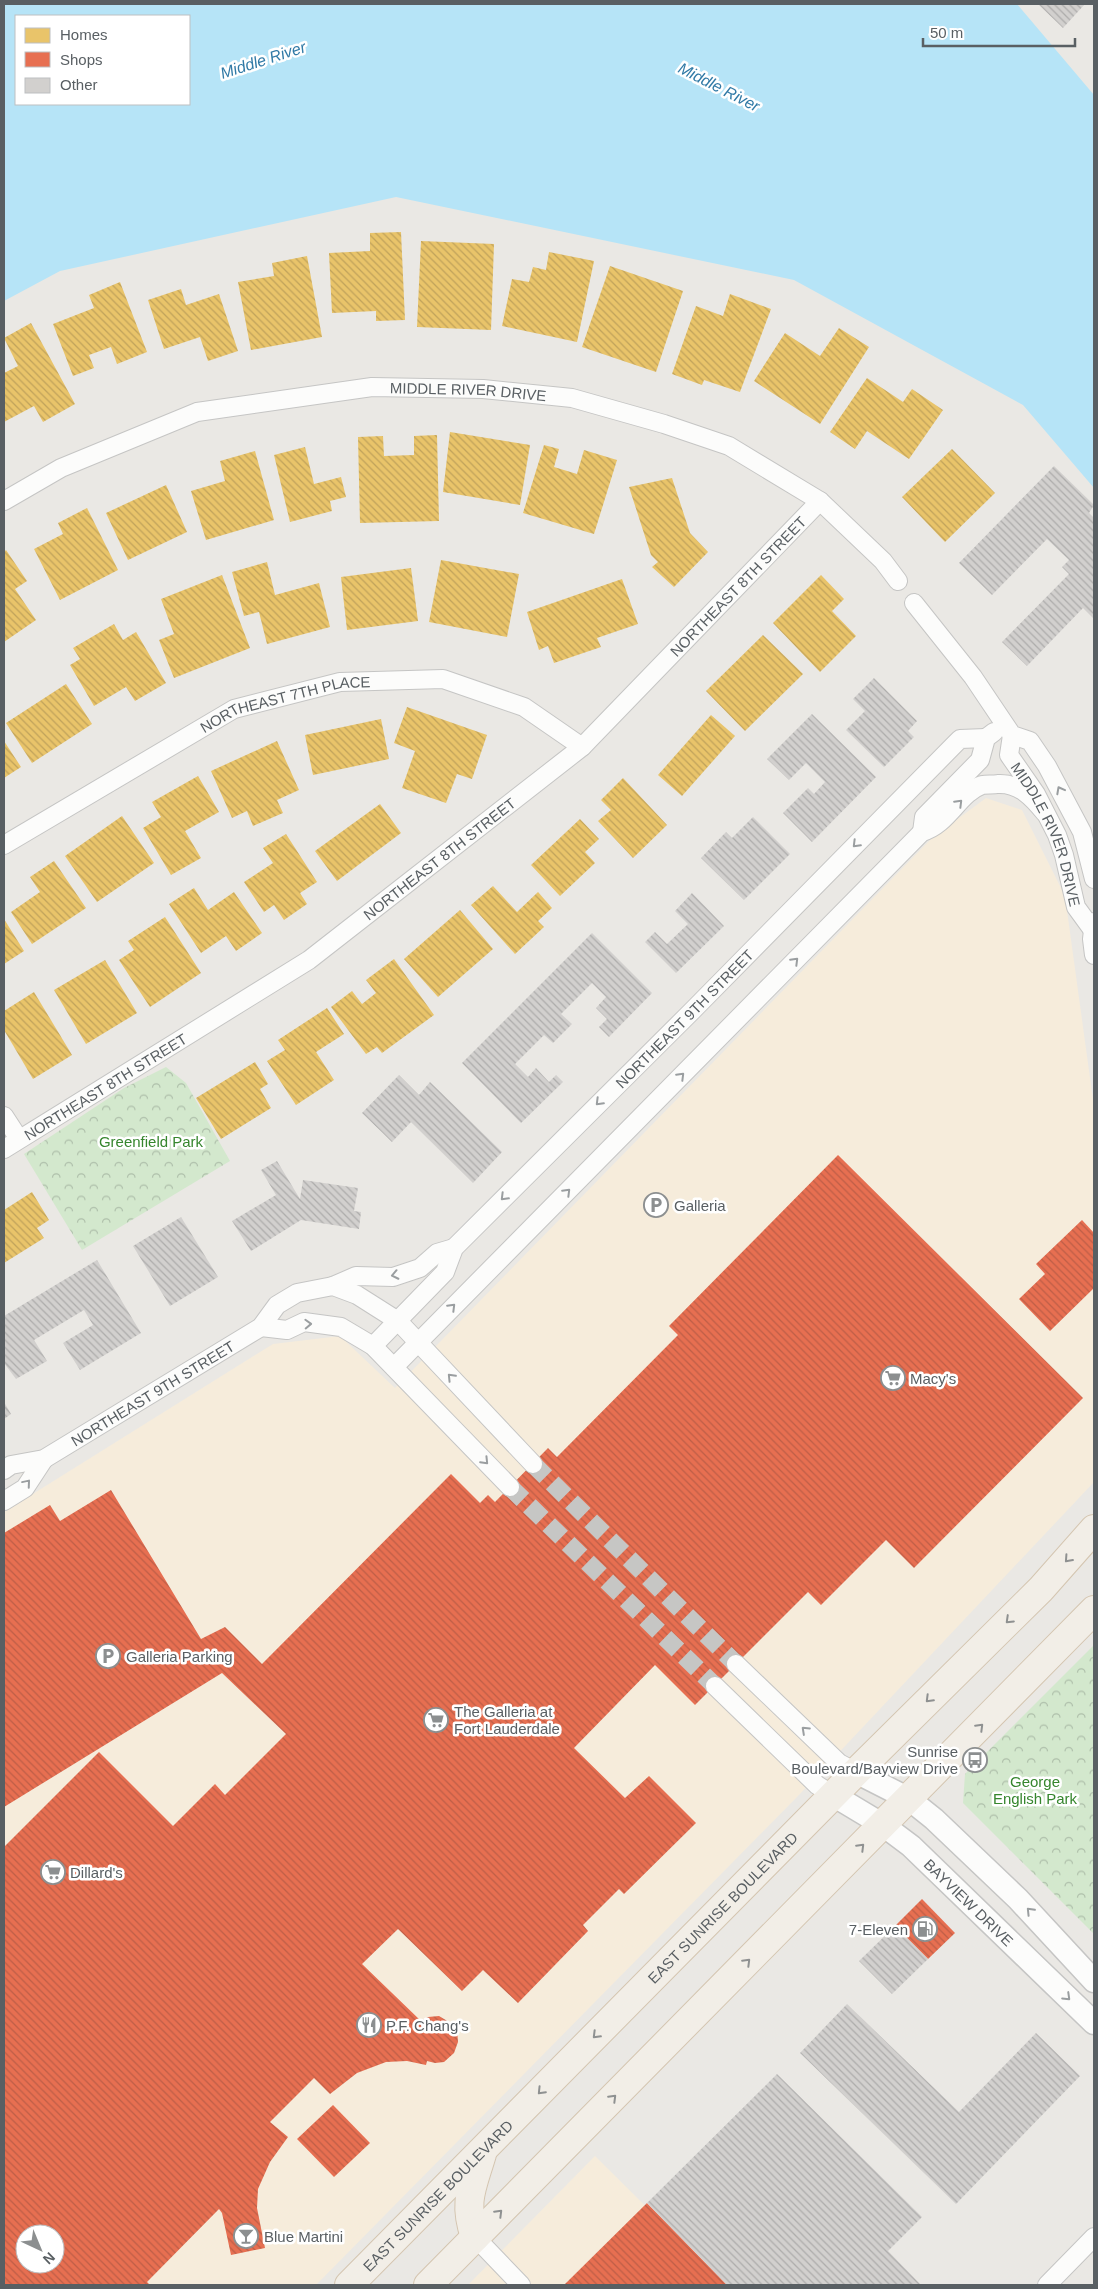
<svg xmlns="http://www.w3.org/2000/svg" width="1098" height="2289" font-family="Arial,sans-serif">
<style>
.commercial{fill:#f6ecdb;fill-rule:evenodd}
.park{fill:url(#park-crowns)}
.water{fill:#b6e4f7;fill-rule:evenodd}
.homes{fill:url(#homes-back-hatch)}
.shops{fill:url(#shops-back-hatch);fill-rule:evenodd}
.building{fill:url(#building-back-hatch)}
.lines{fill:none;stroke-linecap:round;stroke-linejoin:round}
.minor-tunnel{stroke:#c6c6c4;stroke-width:18;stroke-dasharray:18 9;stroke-linecap:butt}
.minor-casing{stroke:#c5c5c4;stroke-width:20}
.tertiary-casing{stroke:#c5c5c4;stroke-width:25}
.primary-casing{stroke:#d4c5b0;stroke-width:30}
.minor{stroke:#fcfcfb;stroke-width:18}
.tertiary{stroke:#fcfcfb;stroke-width:22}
.primary{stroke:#f2eee7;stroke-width:28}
.oneway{stroke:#9a9ea0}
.oneway2{stroke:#8f9191}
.labels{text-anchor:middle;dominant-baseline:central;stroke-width:5;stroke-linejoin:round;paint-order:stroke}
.street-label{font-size:15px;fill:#595f63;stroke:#fff}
.park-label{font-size:15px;fill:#36862e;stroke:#fff}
.poi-label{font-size:15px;fill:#595f63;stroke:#fff;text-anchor:start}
.water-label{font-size:16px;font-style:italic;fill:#317aa6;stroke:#fff}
</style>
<defs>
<pattern id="park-crowns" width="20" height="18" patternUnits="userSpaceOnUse" patternTransform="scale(1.25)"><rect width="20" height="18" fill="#d3e8cd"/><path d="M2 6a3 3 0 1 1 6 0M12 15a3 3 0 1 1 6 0" fill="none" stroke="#aebfaa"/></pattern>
<pattern id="homes-back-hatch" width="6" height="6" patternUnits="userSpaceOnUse" patternTransform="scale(1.25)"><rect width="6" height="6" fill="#e9c46a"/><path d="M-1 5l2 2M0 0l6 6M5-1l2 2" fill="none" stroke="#c0a25b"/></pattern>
<pattern id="shops-back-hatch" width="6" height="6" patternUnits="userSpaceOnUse" patternTransform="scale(1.25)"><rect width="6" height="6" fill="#e76f51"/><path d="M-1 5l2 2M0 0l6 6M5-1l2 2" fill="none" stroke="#be5e47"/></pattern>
<pattern id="building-back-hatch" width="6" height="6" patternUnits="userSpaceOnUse" patternTransform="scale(1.25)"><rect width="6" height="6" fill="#d2d0ce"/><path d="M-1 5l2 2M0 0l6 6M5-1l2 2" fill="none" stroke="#adacab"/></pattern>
</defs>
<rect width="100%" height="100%" fill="#eae8e4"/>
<g class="commercial">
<path d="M986 798 1022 810 1065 896 1094 1107V1482L798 1796 316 2285H4V1512L273 1344 340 1336 395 1388 932 838ZM25 2234H55V2264H25Z"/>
<polygon points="595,2156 725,2285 468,2285"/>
</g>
<g class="park">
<polygon points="166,1067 186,1083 230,1161 82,1250 24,1154 124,1088"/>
<polygon points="1094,1645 1094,1934 963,1803 965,1774"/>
</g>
<path class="water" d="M4 4H1017L1094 95V488L1023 405 794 280 396 197 60 271 4 301ZM16 16H189V104H16Z"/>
<g class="homes">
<polygon points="401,232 405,320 376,321 376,311 332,313 329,253 370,251 370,233"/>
<polygon points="421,241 494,244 491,330 417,327"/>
<polygon points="549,252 594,261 577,342 502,326 512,279 529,282 533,267 546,270"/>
<polygon points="307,256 322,337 251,350 238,282 274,276 272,263"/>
<polygon points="610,266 683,291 656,372 582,347"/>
<polygon points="120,282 147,352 117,364 111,347 89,355 94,368 73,376 53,324 94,308 89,295"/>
<polygon points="181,289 186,305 219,294 238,351 208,361 200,337 164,349 148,300"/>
<polygon points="730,294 771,309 740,392 704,380 702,385 672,374 696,306 723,316"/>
<polygon points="31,323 75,404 43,422 34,406 4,422 4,373 18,366 4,338"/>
<polygon points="839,328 869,347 820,424 754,381 785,333 820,356"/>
<polygon points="867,378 903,402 912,389 943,410 909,459 867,431 855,449 830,432"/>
<polygon points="450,432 530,445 520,505 443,492"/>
<polygon points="437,435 439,521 360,523 358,437 383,436 384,456 414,455 414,436"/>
<polygon points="544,445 559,449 554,467 577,474 584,450 617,460 594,534 523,513"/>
<polygon points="305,447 314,484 341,477 346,497 330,501 332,511 290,522 274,455"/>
<polygon points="952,449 995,493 945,542 902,497"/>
<polygon points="255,451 274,520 206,540 191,491 225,481 220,461"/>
<polygon points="672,478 690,533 708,552 674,587 652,567 658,562 651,555 629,487"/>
<polygon points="166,485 187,532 128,560 106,513"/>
<polygon points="87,508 118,570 60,600 34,549 63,534 58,523"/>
<polygon points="6,550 27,581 15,589 36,620 4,642 4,552"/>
<polygon points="441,560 519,574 507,637 429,622"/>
<polygon points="267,562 275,595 319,583 330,627 267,644 259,612 244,616 232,572"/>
<polygon points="411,568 418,621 347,630 341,577"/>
<polygon points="222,575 250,648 174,678 159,640 174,634 161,599"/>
<polygon points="821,575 844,599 832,611 856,636 820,672 773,623"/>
<polygon points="622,579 638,624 597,638 601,647 554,663 548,646 539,650 527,612"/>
<polygon points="114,624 123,640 136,632 166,683 135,701 126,687 94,706 70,665 80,659 73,648"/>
<polygon points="763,635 803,674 745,731 706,691"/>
<polygon points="66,684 92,724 32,763 6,723"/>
<polygon points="407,707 487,735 472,779 457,774 446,803 402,788 415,751 394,743"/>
<polygon points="711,715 735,736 682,796 658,775"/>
<polygon points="381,719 389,759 313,775 305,735"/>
<polygon points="4,741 21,767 4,778"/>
<polygon points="277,741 299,790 277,800 283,813 253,826 247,811 232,818 211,771"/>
<polygon points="198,776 219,812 185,831 201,858 171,875 143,828 161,817 152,802"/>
<polygon points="623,778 667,825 633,858 598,821 611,810 601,800"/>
<polygon points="380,804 401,833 337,881 315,851"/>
<polygon points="122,816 154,863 97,902 65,856"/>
<polygon points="580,819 599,839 585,852 595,863 560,896 531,865"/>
<polygon points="286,834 317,882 300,893 307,904 284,920 274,905 264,912 244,882 273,863 263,848"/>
<polygon points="54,861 86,908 32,944 11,912 40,892 30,877"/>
<polygon points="493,886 517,912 538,892 552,908 538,921 544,927 515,954 471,905"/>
<polygon points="194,888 208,910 234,892 262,933 236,951 226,936 201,953 169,904"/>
<polygon points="460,910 493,949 438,997 404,959"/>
<polygon points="165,917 201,973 150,1007 119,960 134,950 128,941"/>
<polygon points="4,919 24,951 4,964"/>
<polygon points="394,959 434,1015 382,1053 377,1047 366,1054 331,1007 352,991 362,1004 376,993 366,980"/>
<polygon points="105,960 137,1013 86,1044 54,990"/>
<polygon points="34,992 72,1055 33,1079 4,1030 4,1011"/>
<polygon points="327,1008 344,1034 316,1052 334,1080 296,1105 267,1061 285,1050 278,1040"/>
<polygon points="255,1062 268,1084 260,1089 271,1108 221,1139 196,1098"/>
<polygon points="32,1192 49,1220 37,1228 44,1238 4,1263 4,1210"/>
</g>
<g class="shops">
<path d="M838 1155 1083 1398 914 1568 886 1540 821 1605 808 1592 695 1705 655 1665 574 1748 625 1798 649 1776 696 1823 624 1894 619 1889 583 1925 588 1931 518 2003 483 1970 462 1991 398 1929 362 1964 421 2021 428 2017 439 2016 449 2022 457 2029 458 2042 454 2053 444 2062 435 2063 427 2061 426 2065 407 2061 386 2062 357 2073 330 2094 314 2078 270 2122 288 2137 270 2162 258 2189 257 2208 265 2248 231 2255 222 2213 219 2209 147 2282 150 2285H4V1847L99 1752 173 1826 215 1784 225 1795 286 1734 222 1673 4 1807V1533L50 1505 60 1521 111 1490 201 1639 225 1627 262 1664 451 1474 480 1503 488 1495 495 1502 548 1448 557 1457 678 1335 669 1326ZM25 2234H55V2264H25Z"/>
<polygon points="1082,1220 1094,1233 1094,1288 1050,1331 1019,1299 1045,1274 1036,1264"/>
<polygon points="922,1899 955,1933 928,1959 895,1926"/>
<polygon points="333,2105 370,2143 334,2177 297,2139"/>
<polygon points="647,2203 727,2285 564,2285"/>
</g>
<g class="building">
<polygon points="1038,4 1085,4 1063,28"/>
<polygon points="1054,466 1094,505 1089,513 1094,518 1094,561 1093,563 1094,564 1094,619 1083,608 1027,666 1002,642 1069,574 1062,567 1069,560 1047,539 992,595 959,563"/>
<polygon points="874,678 917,721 908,731 914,737 884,767 846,730 865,711 853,699"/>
<polygon points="812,714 876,777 812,842 783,813 808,788 814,794 825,782 806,763 789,780 767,759"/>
<polygon points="753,817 790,854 744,900 701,858 726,832 732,838"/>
<polygon points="692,893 724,926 676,973 645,942 655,932 667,944 688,924 675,911"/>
<polygon points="592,933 652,993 609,1037 599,1027 607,1019 596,1008 606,997 592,983 561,1014 572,1024 553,1043 544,1035 515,1064 528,1077 536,1068 549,1082 556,1075 563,1082 521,1123 462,1063"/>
<polygon points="399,1075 419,1095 430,1082 502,1152 473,1183 411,1122 392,1142 362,1113"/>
<polygon points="277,1161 300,1199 303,1180 358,1188 354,1211 361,1212 359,1229 301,1220 251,1251 232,1221 276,1195 261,1170"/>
<polygon points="181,1217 218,1277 170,1306 133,1246"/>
<polygon points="97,1260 141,1333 80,1370 63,1343 93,1325 84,1310 34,1340 47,1361 16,1379 4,1363 4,1316"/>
<polygon points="4,1402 11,1414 4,1419"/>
<polygon points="895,1926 928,1959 892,1994 859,1961"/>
<polygon points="847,2004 959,2112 1036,2033 1080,2076 956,2204 800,2053"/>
<polygon points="777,2074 922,2217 888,2251 921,2285 727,2285 647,2203"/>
</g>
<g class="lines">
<g class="minor-tunnel">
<polyline points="533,1464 736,1664"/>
<polyline points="510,1487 715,1686"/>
</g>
<defs>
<g id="minor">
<path id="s1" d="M4 501 61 468 197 412 372 387 483 389 572 398 664 424 729 446 820 501 883 561 898 581"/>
<polyline points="914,603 973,677 1012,735 1030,741 1047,766 1082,832 1094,879"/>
<path id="s2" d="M1012 735 1009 755 1036 794 1057 835 1064 855 1076 907 1092 929"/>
<polyline points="922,832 924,817 980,760 986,738 994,732"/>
<path id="s3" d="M4 845 234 709 340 682 443 679 524 707 582 747"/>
<polyline points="1094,922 1092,939 1094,955"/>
<polyline points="4,1116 19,1139"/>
<path id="s4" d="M4 1149 309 960 582 747 820 501"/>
<polyline points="333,1286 356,1276 393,1277 420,1268 437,1253 454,1248"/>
<polyline points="261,1327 287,1330 304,1322 341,1327 373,1346 510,1487"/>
<path id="s5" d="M373 1346 445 1272 454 1248 693 1010 955 744 960 739 986 738"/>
<path d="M394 1367 922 832C948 825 959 793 982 785 987 784 993 785 998 784 1019 783 1032 797 1045 813"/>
<path id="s6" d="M4 1470 11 1465 44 1459 261 1327 277 1305 297 1293 333 1286 357 1295 398 1321 533 1464"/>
<polyline points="4,1501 25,1488 44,1459"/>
<polyline points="736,1664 839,1763 856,1772"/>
<polyline points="715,1686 817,1785 833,1795"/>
<polyline points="475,2237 521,2285"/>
<polyline points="1047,2285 1094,2237"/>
</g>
<g id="tertiary">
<polyline points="856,1772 909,1799 934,1819 1018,1899 1094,1981"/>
<path id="s7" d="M833 1795 883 1825 911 1846 1094 2023"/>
</g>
<g id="primary">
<path d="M475 2237C463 2202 472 2188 482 2154"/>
<path id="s8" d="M349 2285 856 1772 1041 1589 1094 1529"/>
<polyline points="428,2285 1094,1610"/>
</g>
</defs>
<use href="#minor" class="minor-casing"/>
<use href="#tertiary" class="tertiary-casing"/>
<use href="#primary" class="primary-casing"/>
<use href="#minor" class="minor"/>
<use href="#tertiary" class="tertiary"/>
<use href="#primary" class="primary"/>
</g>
<defs><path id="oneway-chevron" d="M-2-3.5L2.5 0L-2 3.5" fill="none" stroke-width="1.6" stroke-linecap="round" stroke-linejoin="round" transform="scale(1.25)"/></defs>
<g class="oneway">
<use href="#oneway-chevron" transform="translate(1060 790) rotate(-118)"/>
<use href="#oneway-chevron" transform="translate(959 803) rotate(-45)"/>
<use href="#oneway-chevron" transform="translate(856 844) rotate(135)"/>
<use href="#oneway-chevron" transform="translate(795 961) rotate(-45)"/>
<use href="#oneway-chevron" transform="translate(681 1076) rotate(-45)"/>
<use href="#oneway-chevron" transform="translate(599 1102) rotate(135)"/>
<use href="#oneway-chevron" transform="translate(567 1192) rotate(-45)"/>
<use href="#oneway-chevron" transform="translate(504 1197) rotate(135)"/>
<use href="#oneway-chevron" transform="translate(395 1275) rotate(168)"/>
<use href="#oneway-chevron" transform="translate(452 1307) rotate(-45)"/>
<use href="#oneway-chevron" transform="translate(308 1324) rotate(-2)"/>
<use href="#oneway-chevron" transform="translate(451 1377) rotate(-134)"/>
<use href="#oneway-chevron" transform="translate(485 1461) rotate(46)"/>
<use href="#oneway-chevron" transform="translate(27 1483) rotate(-50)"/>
<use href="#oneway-chevron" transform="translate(805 1730) rotate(-137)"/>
<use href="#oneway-chevron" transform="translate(1030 1911) rotate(-134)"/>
<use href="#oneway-chevron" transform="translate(1067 1997) rotate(44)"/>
</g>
<g class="oneway2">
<use href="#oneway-chevron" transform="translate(1068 1559) rotate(132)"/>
<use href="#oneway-chevron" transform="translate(1009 1620) rotate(136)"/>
<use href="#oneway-chevron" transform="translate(929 1699) rotate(135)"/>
<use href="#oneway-chevron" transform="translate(980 1727) rotate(-45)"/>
<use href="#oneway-chevron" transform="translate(861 1847) rotate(-45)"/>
<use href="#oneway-chevron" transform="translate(747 1962) rotate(-45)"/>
<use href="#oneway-chevron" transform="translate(596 2035) rotate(135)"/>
<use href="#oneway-chevron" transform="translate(541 2091) rotate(134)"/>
<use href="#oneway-chevron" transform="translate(613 2098) rotate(-45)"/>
<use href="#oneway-chevron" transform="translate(499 2213) rotate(-45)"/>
</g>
<defs>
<symbol id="parking-ring" viewBox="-11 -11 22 22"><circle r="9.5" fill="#fff" stroke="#8c8f90" stroke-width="1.5"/><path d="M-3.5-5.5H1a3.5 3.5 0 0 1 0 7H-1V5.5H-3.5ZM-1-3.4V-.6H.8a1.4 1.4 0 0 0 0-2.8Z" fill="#8c8f90"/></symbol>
<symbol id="supermarket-ring" viewBox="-11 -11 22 22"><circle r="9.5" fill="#fff" stroke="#8c8f90" stroke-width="1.5"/><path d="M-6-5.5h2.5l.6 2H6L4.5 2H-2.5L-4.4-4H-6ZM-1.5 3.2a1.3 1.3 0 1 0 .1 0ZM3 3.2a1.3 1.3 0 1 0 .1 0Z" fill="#8c8f90"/></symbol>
<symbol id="bus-ring" viewBox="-11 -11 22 22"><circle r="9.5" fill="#fff" stroke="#8c8f90" stroke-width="1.5"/><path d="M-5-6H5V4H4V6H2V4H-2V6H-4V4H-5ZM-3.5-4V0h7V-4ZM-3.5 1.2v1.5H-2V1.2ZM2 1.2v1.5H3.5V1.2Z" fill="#8c8f90"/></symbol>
<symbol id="fuel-ring" viewBox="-11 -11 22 22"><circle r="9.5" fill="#fff" stroke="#8c8f90" stroke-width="1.5"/><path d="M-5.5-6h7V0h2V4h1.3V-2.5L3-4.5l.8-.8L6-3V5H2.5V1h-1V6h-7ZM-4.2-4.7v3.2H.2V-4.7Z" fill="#8c8f90"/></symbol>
<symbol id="restaurant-ring" viewBox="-11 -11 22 22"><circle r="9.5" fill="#fff" stroke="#8c8f90" stroke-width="1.5"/><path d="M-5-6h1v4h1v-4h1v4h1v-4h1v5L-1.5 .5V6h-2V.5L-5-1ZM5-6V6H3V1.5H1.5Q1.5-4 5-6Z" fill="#8c8f90"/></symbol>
<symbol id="bar-ring" viewBox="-11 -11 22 22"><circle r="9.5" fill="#fff" stroke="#8c8f90" stroke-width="1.5"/><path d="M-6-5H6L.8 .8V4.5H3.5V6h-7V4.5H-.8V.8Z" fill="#8c8f90"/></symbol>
</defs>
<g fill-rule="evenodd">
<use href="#parking-ring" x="642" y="1191" width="28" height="28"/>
<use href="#supermarket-ring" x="879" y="1364" width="28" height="28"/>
<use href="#parking-ring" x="94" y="1642" width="28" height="28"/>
<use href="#supermarket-ring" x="422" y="1706" width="28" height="28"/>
<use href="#bus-ring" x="961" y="1746" width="28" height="28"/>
<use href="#supermarket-ring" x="39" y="1858" width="28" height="28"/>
<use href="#fuel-ring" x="911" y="1915" width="28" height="28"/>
<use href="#restaurant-ring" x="355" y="2011" width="28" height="28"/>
<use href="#bar-ring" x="232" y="2222" width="28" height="28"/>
</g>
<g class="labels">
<g class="street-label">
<text stroke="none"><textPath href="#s1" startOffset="486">MIDDLE RIVER DRIVE</textPath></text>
<text stroke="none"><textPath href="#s4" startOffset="929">NORTHEAST 8TH STREET</textPath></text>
<text stroke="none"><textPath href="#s3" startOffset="318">NORTHEAST 7TH PLACE</textPath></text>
<text stroke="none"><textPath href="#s2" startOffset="109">MIDDLE RIVER DRIVE</textPath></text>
<text stroke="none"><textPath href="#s4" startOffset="524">NORTHEAST 8TH STREET</textPath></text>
<text stroke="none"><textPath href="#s5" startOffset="454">NORTHEAST 9TH STREET</textPath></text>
<text stroke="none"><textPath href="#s4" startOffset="119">NORTHEAST 8TH STREET</textPath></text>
<text stroke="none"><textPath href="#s6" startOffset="169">NORTHEAST 9TH STREET</textPath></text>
<text stroke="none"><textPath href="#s7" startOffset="174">BAYVIEW DRIVE</textPath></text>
<text stroke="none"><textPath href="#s8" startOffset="531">EAST SUNRISE BOULEVARD</textPath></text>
<text stroke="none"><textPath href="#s8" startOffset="126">EAST SUNRISE BOULEVARD</textPath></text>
</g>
<g class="park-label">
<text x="151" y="1141">Greenfield Park</text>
<text x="1035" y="1781">George<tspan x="1035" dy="17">English Park</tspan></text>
</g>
<g class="poi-label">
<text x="674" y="1205">Galleria</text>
<text x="910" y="1378">Macy's</text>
<text x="126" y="1656">Galleria Parking</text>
<text x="454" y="1711">The Galleria at<tspan x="454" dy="17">Fort Lauderdale</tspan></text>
<text x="958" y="1751" text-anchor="end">Sunrise<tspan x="958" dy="17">Boulevard/Bayview Drive</tspan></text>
<text x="70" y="1872">Dillard's</text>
<text x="908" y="1929" text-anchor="end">7-Eleven</text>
<text x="386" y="2025">P.F. Chang's</text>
<text x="264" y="2236">Blue Martini</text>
</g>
<g class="water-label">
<text transform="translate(263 60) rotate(-18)">Middle River</text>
<text transform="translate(719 87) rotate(27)">Middle River</text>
</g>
</g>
<rect width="1098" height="2289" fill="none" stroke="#595f63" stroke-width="10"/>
<rect x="15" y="15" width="175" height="90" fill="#ffffff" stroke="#bdbfc1"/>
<rect x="25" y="28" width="25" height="15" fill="#e9c46a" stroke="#bdbfc1"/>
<text x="60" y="40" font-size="15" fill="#595f63">Homes</text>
<rect x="25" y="52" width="25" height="15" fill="#e76f51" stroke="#bdbfc1"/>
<text x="60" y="65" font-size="15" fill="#595f63">Shops</text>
<rect x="25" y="78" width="25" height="15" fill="#d2d0ce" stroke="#bdbfc1"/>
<text x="60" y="90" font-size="15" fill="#595f63">Other</text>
<g transform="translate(40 2249) rotate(136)"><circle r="24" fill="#ffffff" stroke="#bdbfc1"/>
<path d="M0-4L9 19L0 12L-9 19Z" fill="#8c8f90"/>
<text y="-8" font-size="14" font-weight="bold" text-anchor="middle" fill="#595f63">N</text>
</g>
<path d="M923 38v8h152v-8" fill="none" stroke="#595f63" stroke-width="2.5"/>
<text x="930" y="38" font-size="15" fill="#595f63" stroke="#ffffff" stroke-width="4" paint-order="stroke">50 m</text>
</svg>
